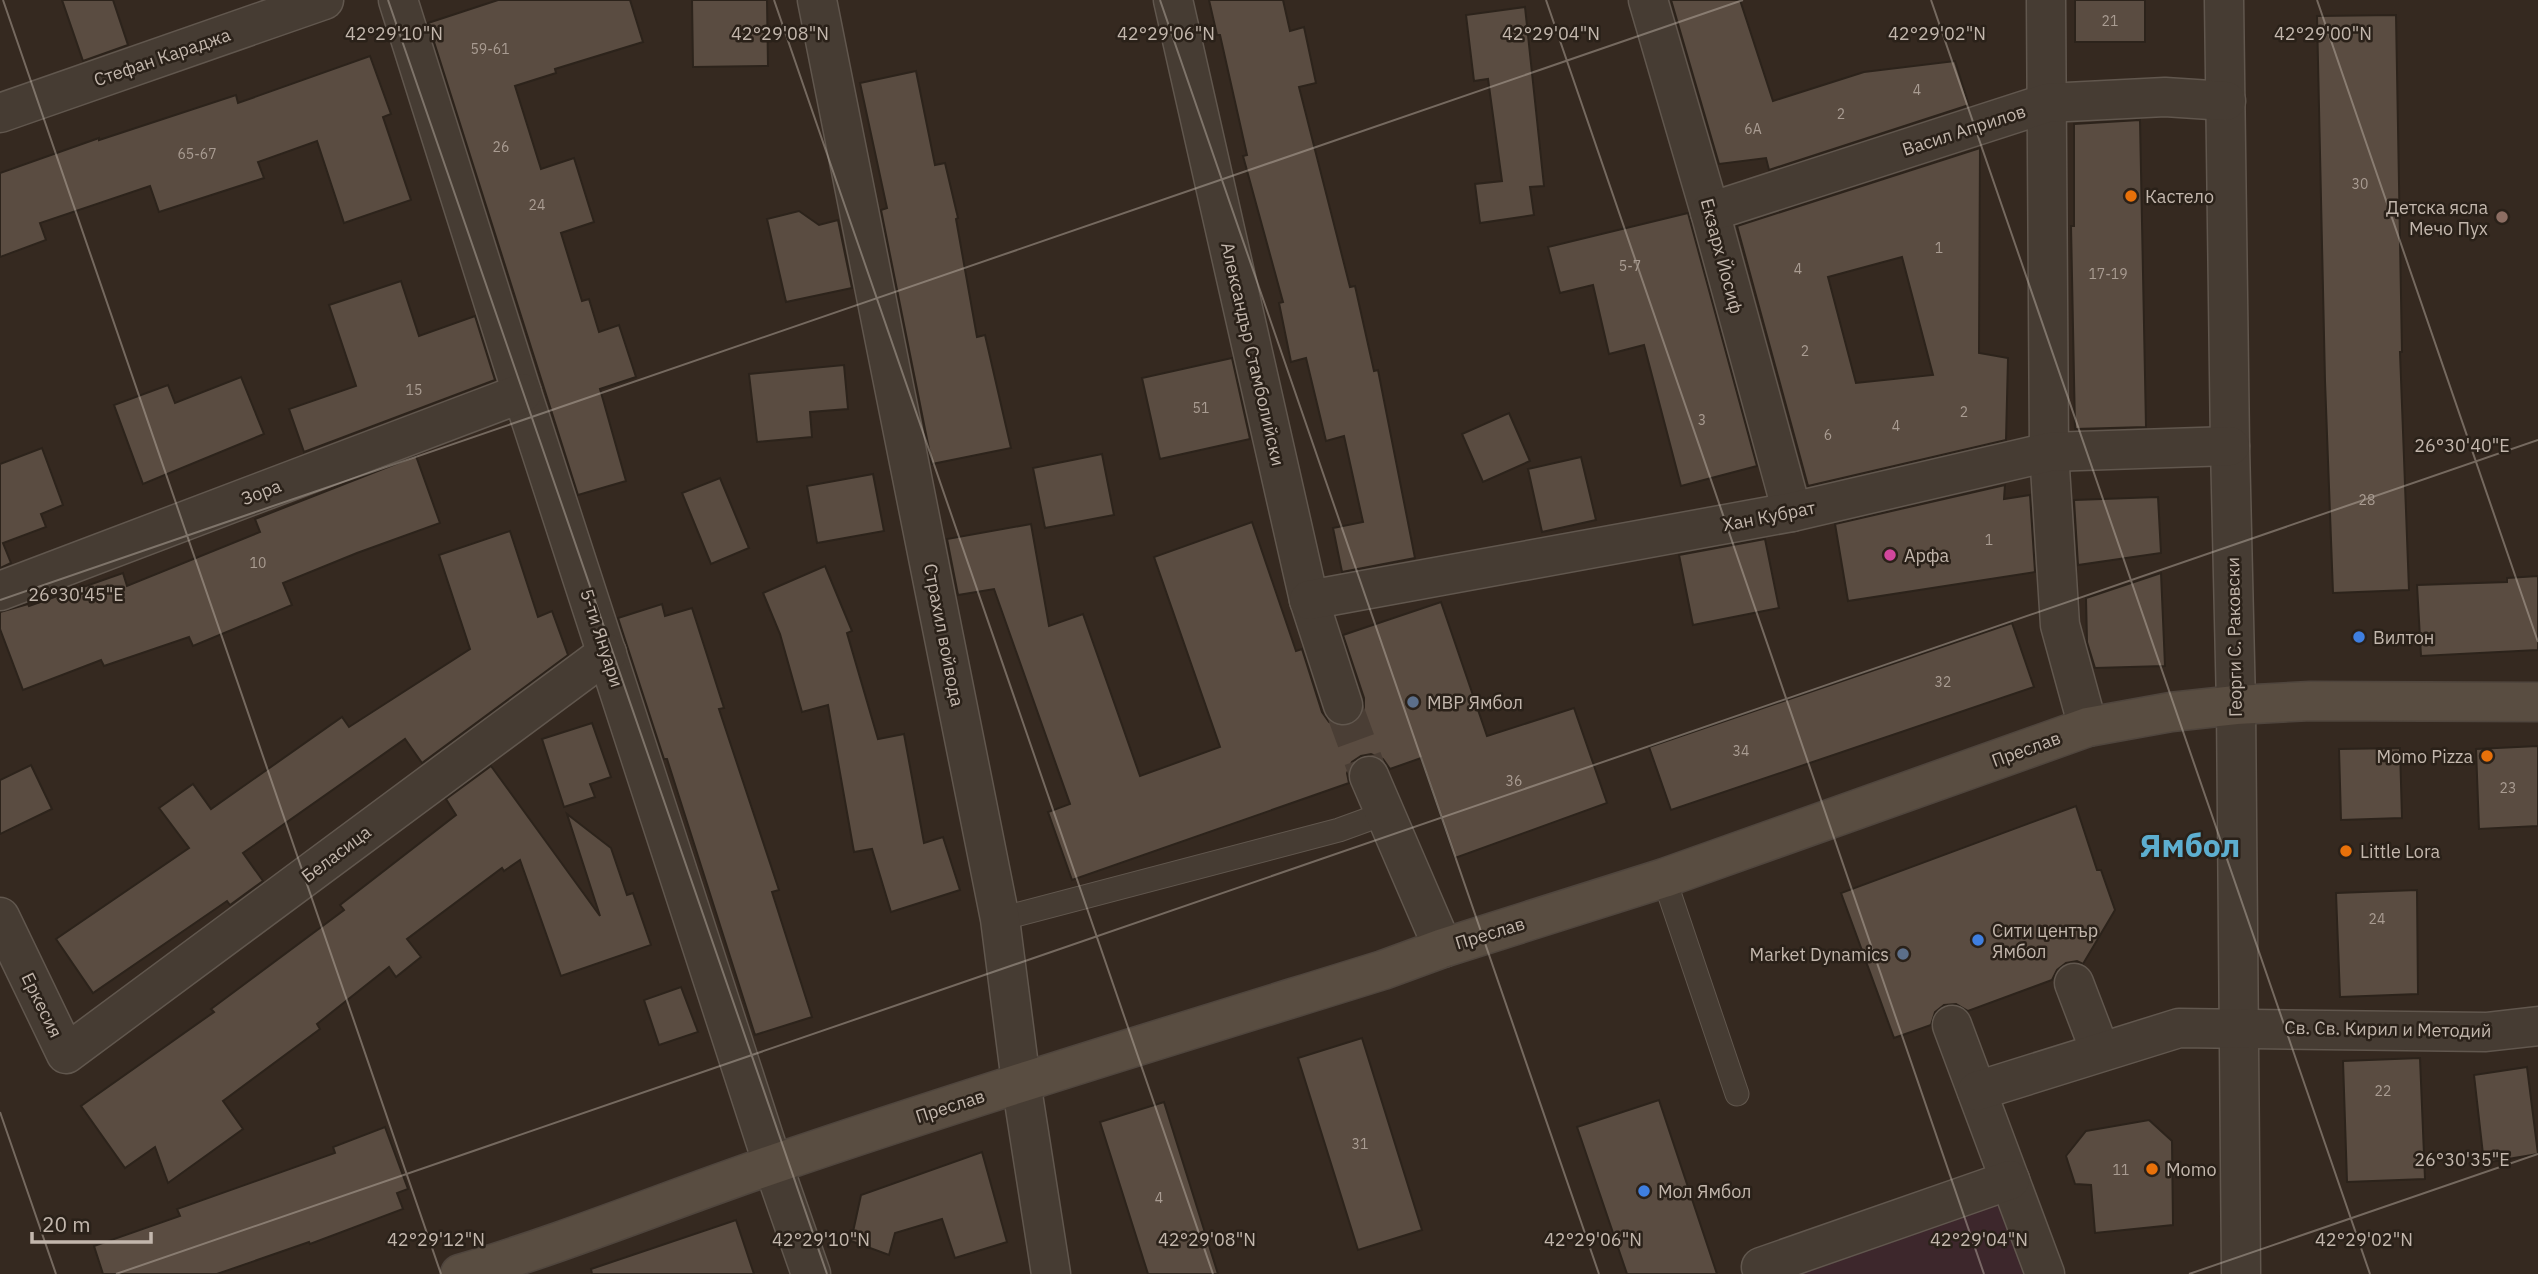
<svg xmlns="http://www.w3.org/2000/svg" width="2538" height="1274" font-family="'IBM Plex Sans',sans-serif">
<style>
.green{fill:#3d272c}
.building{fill:#5a4c41;stroke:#2c231b;stroke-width:2;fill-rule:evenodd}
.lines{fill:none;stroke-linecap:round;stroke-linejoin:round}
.street-tunnel{stroke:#4a3e35;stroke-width:38;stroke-dasharray:38 19;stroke-linecap:butt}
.lane-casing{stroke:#61574e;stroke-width:25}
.street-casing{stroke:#61574e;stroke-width:41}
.secondary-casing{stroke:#4f453d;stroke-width:41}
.lane{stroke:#463c33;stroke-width:23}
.street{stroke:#463c33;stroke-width:38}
.secondary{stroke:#594d41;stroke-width:38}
.ticks{fill:none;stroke:#c3b7ad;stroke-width:2;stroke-opacity:0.45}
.food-dot{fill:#e8710a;stroke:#2a2119;stroke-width:2.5}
.education-dot{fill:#8d6e63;stroke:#2a2119;stroke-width:2.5}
.hotel-dot{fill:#d1479c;stroke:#2a2119;stroke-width:2.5}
.shop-dot{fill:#3f7fe0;stroke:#2a2119;stroke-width:2.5}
.service-dot{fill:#5c6f8a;stroke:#2a2119;stroke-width:2.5}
.labels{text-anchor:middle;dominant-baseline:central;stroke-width:5;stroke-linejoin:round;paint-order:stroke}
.number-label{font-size:14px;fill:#a99c92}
.street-label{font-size:18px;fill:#c3b7ad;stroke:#2a2119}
.poi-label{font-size:18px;fill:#c3b7ad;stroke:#2a2119;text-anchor:start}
.town-label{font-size:32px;font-weight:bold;fill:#5daecf;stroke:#2a2119}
.ticks-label{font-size:18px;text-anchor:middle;fill:#c3b7ad;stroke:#2a2119;stroke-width:5;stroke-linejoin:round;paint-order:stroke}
</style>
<rect width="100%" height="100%" fill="#352920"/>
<polygon class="green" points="2010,1180 2045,1274 1763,1274"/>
<g class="building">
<polygon points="62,0 113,0 128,45 83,61"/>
<polygon points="498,0 630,0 643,42 555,69 556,73 515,86 541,169 574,158 594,222 561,233 582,301 589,299 599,332 619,325 636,377 600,389 626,481 578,495 428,23"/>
<polygon points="692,0 767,0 768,66 693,67"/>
<polygon points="1209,0 1283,0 1290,31 1304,27 1316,83 1299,87 1350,287 1355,286 1374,371 1378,370 1415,558 1342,572 1333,528 1363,522 1344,436 1326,441 1306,358 1291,362 1279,303 1283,302 1243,156 1247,155 1220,35 1217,35"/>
<polygon points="1671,0 1740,0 1773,101 1864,72 1955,61 1969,105 1769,170 1766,158 1719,164"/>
<rect x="2075" y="0" width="70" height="42"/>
<polygon points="1525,7 1544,186 1530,187 1534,215 1480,223 1475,184 1502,181 1488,79 1474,81 1466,15"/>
<polygon points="2396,15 2402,352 2400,352 2409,590 2333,593 2325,381 2317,16"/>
<polygon points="370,56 391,114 383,117 411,200 344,223 317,141 258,162 264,178 159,212 150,186 40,223 46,240 0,257 0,173 99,138 99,140 236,95 238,103"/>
<polygon points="916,71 935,165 945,163 958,218 956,219 977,337 985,335 1011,448 932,464 881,210 887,208 860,83"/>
<polygon points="2140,120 2146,427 2075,429 2071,226 2074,226 2074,124"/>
<path d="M1980 148 1979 353 2008 358 2006 440 1808 486 1737 226ZM1902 257 1933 375 1856 383 1828 277Z"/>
<polygon points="799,211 819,225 838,220 852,288 786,302 767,219"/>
<polygon points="1688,213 1757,466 1681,486 1644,345 1609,354 1593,285 1560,293 1548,247"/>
<polygon points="401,281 419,336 475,316 495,380 304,452 289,409 356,386 329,305"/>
<polygon points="1232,358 1250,439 1160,459 1142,378"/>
<polygon points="844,365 848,409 810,412 812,437 757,442 749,374"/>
<polygon points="241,377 264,434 143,484 114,405 168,385 175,403"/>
<polygon points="1509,413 1530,461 1483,482 1462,434"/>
<polygon points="42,448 63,505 41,514 46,527 3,543 11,563 0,568 0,464"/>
<polygon points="1102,454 1114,515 1045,528 1033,468"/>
<polygon points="416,456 440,523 357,553 283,583 292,605 193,646 189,637 104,666 101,660 23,690 0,629 0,612 28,604 29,606 123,573 127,586 260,532 255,519"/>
<polygon points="1581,457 1596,520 1542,532 1528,469"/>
<polygon points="873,474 884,531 817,543 807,486"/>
<polygon points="720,478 749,548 711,564 682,493"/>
<polygon points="2005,485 2004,499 2030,495 2035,572 1848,601 1835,524"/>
<polygon points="2158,497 2161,553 2078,565 2074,500"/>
<polygon points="1252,522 1296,651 1302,649 1322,712 1329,722 1339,726 1350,726 1360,719 1364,709 1364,698 1343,635 1441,602 1487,736 1574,708 1607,803 1455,858 1421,758 1390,769 1383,759 1371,754 1361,756 1352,762 1347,773 1349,783 1072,880 1048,812 1070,804 994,589 958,595 947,539 1031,524 1049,626 1083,614 1140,776 1220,747 1154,557"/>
<polygon points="510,531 538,617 552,611 568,655 422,763 405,739 243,853 263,881 230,905 227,901 93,993 56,939 189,848 159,808 193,784 211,809 342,717 349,727 470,649 439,555"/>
<polygon points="1765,539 1779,608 1693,625 1679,555"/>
<polygon points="825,566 852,631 847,633 878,739 904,734 924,843 943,837 960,890 891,912 872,849 854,852 828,705 802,712 780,634 763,593"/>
<polygon points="2161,573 2165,666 2095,668 2087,642 2086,598"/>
<polygon points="2538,576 2538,650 2421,656 2417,585 2507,582 2507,578"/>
<polygon points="662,604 665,616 692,608 724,708 719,709 779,890 772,892 812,1017 755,1035 667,759 664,759 618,618"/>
<polygon points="2012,623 2034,687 1671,810 1649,747"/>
<polygon points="592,723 611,777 590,784 595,797 564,807 542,739"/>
<polygon points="2538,746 2538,826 2479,829 2476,749"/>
<polygon points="2400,748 2402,818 2341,820 2339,749"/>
<polygon points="31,765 52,809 0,834 0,780"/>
<polygon points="491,766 600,916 567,814 611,848 627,895 633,893 651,945 561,976 520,860 504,871 502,868 407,939 421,957 396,977 389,967 317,1024 320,1029 223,1101 243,1129 168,1183 155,1147 125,1168 81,1106 214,1012 211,1009 344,910 340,905 456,815 446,799"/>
<polygon points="2076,806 2097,870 2101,870 2115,910 2083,964 2077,961 2066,963 2057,970 2052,980 1968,1011 1956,1004 1944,1005 1935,1012 1931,1025 1894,1038 1841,893"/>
<polygon points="2417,890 2418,994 2340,997 2336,893"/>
<polygon points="681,987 698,1032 659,1045 644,1000"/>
<polygon points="1362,1038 1422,1230 1358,1250 1298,1058"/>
<polygon points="2420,1058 2425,1179 2347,1182 2343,1061"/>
<polygon points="2527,1067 2538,1154 2484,1163 2474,1075"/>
<polygon points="1659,1100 1717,1274 1627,1274 1577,1127"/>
<polygon points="1164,1102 1218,1274 1148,1274 1100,1122"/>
<polygon points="2149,1120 2172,1141 2173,1225 2095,1233 2091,1185 2075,1184 2066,1156 2086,1131"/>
<polygon points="385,1127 408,1189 397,1193 403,1209 310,1244 309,1242 217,1274 103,1274 94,1246 180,1216 177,1209 335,1153 333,1147"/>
<polygon points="982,1152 1007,1242 955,1258 942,1219 895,1233 889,1255 851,1241 861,1195"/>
<polygon points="736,1220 754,1274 592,1274 591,1269"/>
</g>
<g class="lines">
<polyline class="street-tunnel" points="1343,705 1369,776"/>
<defs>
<g id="lane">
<polyline points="1664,878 1737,1094"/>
<polyline points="1000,919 1339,830 1383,814"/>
</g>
<g id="street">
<polyline points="398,0 522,393 773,1165 811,1274"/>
<polyline points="817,0 1000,919 1021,1082 1051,1274"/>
<polyline points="1173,0 1309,600 1343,705"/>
<polyline points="1648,0 1710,212 1792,512"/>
<polyline points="2046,0 2049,452 2060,625 2088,727"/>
<polyline points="2224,0 2230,446 2236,705 2241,1274"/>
<polyline points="0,113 324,0"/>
<polyline points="1710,212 2047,103 2165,97 2226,101"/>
<polyline points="0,591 522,393"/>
<polyline points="1309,600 1792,512 2049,452 2230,446"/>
<polyline points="1369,776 1443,948"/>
<polyline points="0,917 66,1054 607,653"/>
<polyline points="2074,983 2100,1051"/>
<polyline points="1952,1025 2045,1274"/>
<polyline points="1977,1091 2179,1028 2486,1032 2538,1026"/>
<polyline points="1761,1267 2010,1180"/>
</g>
<path id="secondary" d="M460 1274C567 1242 669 1200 774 1164 976 1095 1180 1033 1383 970L1443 948 1664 878 2088 727 2171 712 2236 705 2311 701 2538 702"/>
</defs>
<use href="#lane" class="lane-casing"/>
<use href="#street" class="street-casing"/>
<use href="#secondary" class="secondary-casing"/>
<use href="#lane" class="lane"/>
<use href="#street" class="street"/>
<use href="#secondary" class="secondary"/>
</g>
<path class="ticks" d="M3 0 441 1274M388 0 827 1274M774 0 1213 1274M1160 0 1599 1274M1546 0 1984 1274M1931 0 2370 1274M2317 0 2538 642M0 600 1743 0M0 1112 56 1274M116 1274 2538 440M2189 1274 2538 1154"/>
<g class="food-dot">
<circle cx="2131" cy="196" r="7"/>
<circle cx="2487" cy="756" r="7"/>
<circle cx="2346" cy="851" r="7"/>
<circle cx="2152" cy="1169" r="7"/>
</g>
<circle class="education-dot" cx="2502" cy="217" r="7"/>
<circle class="hotel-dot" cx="1890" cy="555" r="7"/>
<g class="shop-dot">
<circle cx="2359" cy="637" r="7"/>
<circle cx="1978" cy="940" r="7"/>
<circle cx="1644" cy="1191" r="7"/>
</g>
<g class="service-dot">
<circle cx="1413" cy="702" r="7"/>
<circle cx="1903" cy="954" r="7"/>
</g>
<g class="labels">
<g class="number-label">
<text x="2110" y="21">21</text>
<text x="490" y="49">59-61</text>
<text x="1917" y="90">4</text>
<text x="1841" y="114">2</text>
<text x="1753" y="129">6A</text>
<text x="501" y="147">26</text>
<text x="197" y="154">65-67</text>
<text x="2360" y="184">30</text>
<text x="537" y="205">24</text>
<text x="1939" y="248">1</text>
<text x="1630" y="266">5-7</text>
<text x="1798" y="269">4</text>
<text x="2108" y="274">17-19</text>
<text x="1805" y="351">2</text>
<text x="414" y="390">15</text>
<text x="1201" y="408">51</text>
<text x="1964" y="412">2</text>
<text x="1702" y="420">3</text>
<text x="1896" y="426">4</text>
<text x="1828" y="435">6</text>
<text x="2367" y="500">28</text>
<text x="1989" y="540">1</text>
<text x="258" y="563">10</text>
<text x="1943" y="682">32</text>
<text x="1741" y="751">34</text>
<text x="1514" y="781">36</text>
<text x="2508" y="788">23</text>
<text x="2377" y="919">24</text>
<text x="2383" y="1091">22</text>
<text x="1360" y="1144">31</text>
<text x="2121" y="1170">11</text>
<text x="1159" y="1198">4</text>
</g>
<g class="street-label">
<text transform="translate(162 57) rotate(-19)">Стефан Караджа</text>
<text transform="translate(1964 130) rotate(-18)">Васил Априлов</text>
<text transform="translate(1722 256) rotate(75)">Екзарх Йосиф</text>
<text transform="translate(1253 354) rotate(77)">Александър Стамболийски</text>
<text transform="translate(261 492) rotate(-21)">Зора</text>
<text transform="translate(1769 516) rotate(-11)">Хан Кубрат</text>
<text transform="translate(944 635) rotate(79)">Страхил войвода</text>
<text transform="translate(2234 637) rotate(-91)">Георги С. Раковски</text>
<text transform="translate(602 638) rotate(72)">5-ти Януари</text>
<text transform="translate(2026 749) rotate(-20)">Преслав</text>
<text transform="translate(336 854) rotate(-37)">Беласица</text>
<text transform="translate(1490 933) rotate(-17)">Преслав</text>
<text transform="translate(42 1005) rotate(64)">Еркесия</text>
<text transform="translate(2388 1029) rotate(1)">Св. Св. Кирил и Методий</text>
<text transform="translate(950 1106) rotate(-18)">Преслав</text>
</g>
<g class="poi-label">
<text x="2145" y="196">Кастело</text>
<text x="2488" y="207" text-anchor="end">Детска ясла<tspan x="2488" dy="21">Мечо Пух</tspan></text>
<text x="1904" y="555">Арфа</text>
<text x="2373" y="637">Вилтон</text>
<text x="1427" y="702">МВР Ямбол</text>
<text x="2473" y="756" text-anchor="end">Momo Pizza</text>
<text x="2360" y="851">Little Lora</text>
<text x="1992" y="930">Сити център<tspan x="1992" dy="21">Ямбол</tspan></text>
<text x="1889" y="954" text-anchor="end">Market Dynamics</text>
<text x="2166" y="1169">Momo</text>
<text x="1658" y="1191">Мол Ямбол</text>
</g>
<g class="town-label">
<text x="2190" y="845">Ямбол</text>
</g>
</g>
<g class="ticks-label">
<text x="394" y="40">42°29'10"N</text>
<text x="780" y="40">42°29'08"N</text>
<text x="1166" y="40">42°29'06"N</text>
<text x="1551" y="40">42°29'04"N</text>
<text x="1937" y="40">42°29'02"N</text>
<text x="2323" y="40">42°29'00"N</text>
<text x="2462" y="452">26°30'40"E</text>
<text x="76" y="601">26°30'45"E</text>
<text x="2462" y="1166">26°30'35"E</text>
<text x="436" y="1246">42°29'12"N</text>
<text x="821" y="1246">42°29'10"N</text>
<text x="1207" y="1246">42°29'08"N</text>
<text x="1593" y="1246">42°29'06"N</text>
<text x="1979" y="1246">42°29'04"N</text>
<text x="2364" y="1246">42°29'02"N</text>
</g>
<path d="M32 1232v10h119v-10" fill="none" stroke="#c3b7ad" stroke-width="3.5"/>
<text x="42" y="1232" font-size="21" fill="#c3b7ad" stroke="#2a2119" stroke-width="5" paint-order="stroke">20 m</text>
</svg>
